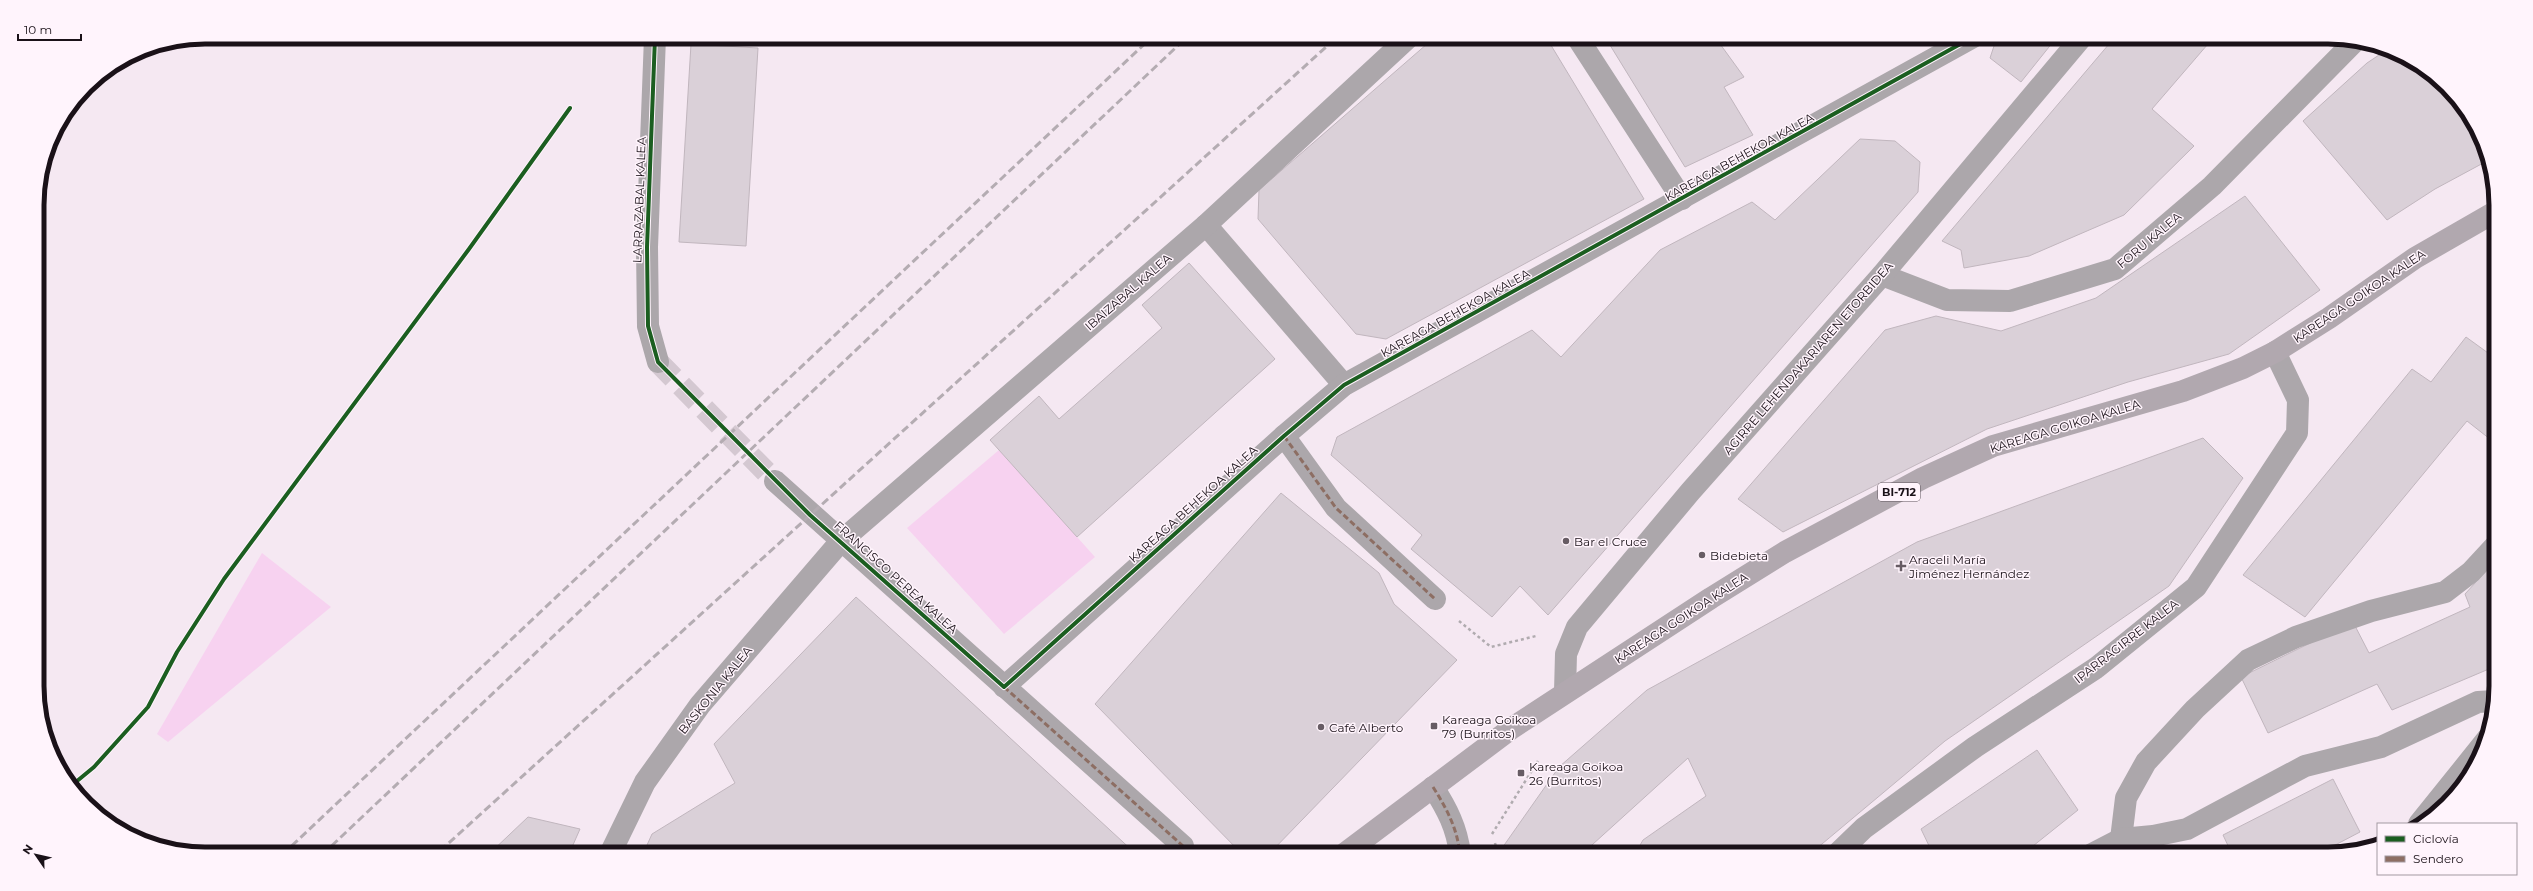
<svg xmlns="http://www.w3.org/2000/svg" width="2533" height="891" font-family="Montserrat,sans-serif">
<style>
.green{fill:#f7d2f0}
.building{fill:#dad0d8;stroke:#c1b6be}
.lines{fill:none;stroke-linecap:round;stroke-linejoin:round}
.street-tunnel{stroke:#d4c8d1;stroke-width:22;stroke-dasharray:22 11;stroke-linecap:butt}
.path{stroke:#b0abaf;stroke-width:2.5;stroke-dasharray:3 3;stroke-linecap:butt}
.street{stroke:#aca7ab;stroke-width:22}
.primary{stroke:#b1a8af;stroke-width:22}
.rail{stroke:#b4acb2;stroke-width:3;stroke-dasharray:8 4;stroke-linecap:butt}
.quiet{stroke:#8d6e63;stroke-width:3;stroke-dasharray:6 3;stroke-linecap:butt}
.cycleway-casing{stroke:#fff4fc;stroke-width:6}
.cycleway{stroke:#1b5e20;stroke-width:4}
.poi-dot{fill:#675c64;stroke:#fff4fc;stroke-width:1.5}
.labels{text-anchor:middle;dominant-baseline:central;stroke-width:3;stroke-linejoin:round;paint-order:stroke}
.shield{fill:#fff4fc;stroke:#5f555c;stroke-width:1}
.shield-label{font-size:11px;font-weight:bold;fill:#1a1118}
.street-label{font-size:12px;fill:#1a1118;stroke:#fff4fc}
.poi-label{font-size:12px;fill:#1a1118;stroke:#fff4fc;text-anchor:start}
.rim{fill:none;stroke:#1a1118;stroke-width:5}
</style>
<rect width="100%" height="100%" fill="#f5e8f2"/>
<g class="green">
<polygon points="999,450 1095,557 1004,634 907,528"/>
<polygon points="262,553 331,607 168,742 157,734"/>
</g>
<g class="building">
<polygon points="1435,37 1546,37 1644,199 1386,339 1356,334 1258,219 1259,190"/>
<polygon points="1605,37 1715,37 1744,77 1724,87 1753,135 1685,167"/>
<polygon points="1997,37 2057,37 2021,82 1990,58"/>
<polygon points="2115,37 2214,37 2152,109 2194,146 2124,215 2029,256 1964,268 1961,250 1942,241"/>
<polygon points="691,44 758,48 746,246 679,242"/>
<polygon points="2388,49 2422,65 2455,94 2479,131 2486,154 2483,155 2487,161 2435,189 2387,220 2303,121 2367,63"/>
<polygon points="1860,139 1895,141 1920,162 1918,192 1548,615 1520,586 1492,617 1411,549 1422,535 1331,455 1337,437 1532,330 1561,357 1660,250 1752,202 1775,220"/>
<polygon points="2245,196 2320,290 2229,354 2128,382 1987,429 1783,532 1738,499 1885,330 1936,316 2001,331 2096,298"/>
<polygon points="1189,263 1275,359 1077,537 990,440 1039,396 1059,419 1162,328 1142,305"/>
<polygon points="2466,337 2495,358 2495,443 2467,421 2305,617 2243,575 2412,369 2431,382"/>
<polygon points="2203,438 2243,478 2169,586 1945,741 1810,854 1635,854 1643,840 1706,796 1688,758 1582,854 1504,854 1500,851 1559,767 1647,690 1917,542"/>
<polygon points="1281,493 1379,573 1394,604 1457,660 1269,854 1242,854 1095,704"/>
<polygon points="2496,560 2496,666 2392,710 2377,684 2268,733 2241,677 2353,622 2369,653 2470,607 2465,594"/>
<polygon points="856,597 932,666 1136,854 643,854 652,834 735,783 714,744"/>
<polygon points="2037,750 2078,810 2023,854 1933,854 1921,829"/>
<polygon points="2333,779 2360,832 2318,854 2232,854 2223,835"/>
<polygon points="528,817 580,829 569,854 489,854"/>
</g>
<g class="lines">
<polyline class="street-tunnel" points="658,362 775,481"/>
<g class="path">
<polyline points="1459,621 1491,647 1536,636"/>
<polyline points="1492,834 1538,761"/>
<polyline points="1495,843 1498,854"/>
</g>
<g class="street">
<polyline points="655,37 647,247 648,326 658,362"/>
<polyline points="1577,37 1682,199"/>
<polyline points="1206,225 1344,385"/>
<polyline points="1882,275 1947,300 2010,301 2115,269 2212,186 2355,41"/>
<polyline points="1284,436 1336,508 1435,599"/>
<polyline points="775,481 1183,846"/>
<polyline points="1004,687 1284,436 1344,385 1973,37"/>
<polyline points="1565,692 1566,654 1577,627 1690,492 1882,275 2082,37"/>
<path d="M1433 787C1447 809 1457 828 1460 854"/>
<polyline points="2419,824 2488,738"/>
<polyline points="2121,839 2126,798 2146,762 2195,709 2248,660 2296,637 2371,611 2445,592 2471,572 2496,545"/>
<polyline points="610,854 645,782 700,705 841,541 1206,225 1409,37"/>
<polyline points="1837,854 1864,828 1975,747 2096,668 2196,587 2297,433 2298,400 2275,352"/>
<polyline points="2092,854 2121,839 2153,836 2187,829 2305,766 2381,747 2478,702 2494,701"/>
</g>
<polyline class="primary" points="1344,854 1512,728 1711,598 1785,552 1923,478 1993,446 2183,391 2243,368 2275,352 2329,318 2415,258 2495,212"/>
<g class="rail">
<polyline points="440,851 1337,37"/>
<polyline points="283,854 1152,37"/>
<polyline points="323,854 1187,37"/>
</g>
<g class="quiet">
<polyline points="1284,436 1336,508 1435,599"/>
<polyline points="1004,687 1183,846"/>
<path d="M1433 787C1447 809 1457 828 1460 854"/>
</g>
<defs>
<g id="cycleway">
<polyline points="655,37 647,247 648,326 658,362 810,515 1004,687 1284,436 1344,385 1973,37"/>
<polyline points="71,786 94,767 148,707 177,652 224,579 469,249 570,108"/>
</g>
</defs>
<use href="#cycleway" class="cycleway-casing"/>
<use href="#cycleway" class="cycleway"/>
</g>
<g class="poi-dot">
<circle cx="1566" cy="541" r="4"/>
<circle cx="1702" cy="555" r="4"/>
<path d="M1899 560h4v4h4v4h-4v4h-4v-4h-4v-4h4z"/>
<rect x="1430" y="722" width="8" height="8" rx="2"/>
<circle cx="1321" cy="727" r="4"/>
<rect x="1517" y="769" width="8" height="8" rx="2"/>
</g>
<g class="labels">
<rect class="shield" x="1878" y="483" width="42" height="18" rx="3"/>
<g class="shield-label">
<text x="1899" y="492">BI-712</text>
</g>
<g class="street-label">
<text transform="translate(1739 157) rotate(-29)">KAREAGA BEHEKOA KALEA</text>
<text transform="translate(639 200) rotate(-88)">LARRAZABAL KALEA</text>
<text transform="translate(2149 240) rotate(-40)">FORU KALEA</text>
<text transform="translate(1128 292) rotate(-41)">IBAIZABAL KALEA</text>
<text transform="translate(2359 296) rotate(-34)">KAREAGA GOIKOA KALEA</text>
<text transform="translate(1455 313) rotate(-29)">KAREAGA BEHEKOA KALEA</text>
<text transform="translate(1808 358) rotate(-49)">AGIRRE LEHENDAKARIAREN ETORBIDEA</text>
<text transform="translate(2065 426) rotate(-17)">KAREAGA GOIKOA KALEA</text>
<text transform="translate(1193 504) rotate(-42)">KAREAGA BEHEKOA KALEA</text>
<text transform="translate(896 577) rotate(42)">FRANCISCO PEREA KALEA</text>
<text transform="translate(1681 618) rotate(-33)">KAREAGA GOIKOA KALEA</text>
<text transform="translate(2126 641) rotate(-38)">IPARRAGIRRE KALEA</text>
<text transform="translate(715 690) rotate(-51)">BASKONIA KALEA</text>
</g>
<g class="poi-label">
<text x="1574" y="541">Bar el Cruce</text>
<text x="1710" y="555">Bidebieta</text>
<text x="1909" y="559">Araceli María<tspan x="1909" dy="14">Jiménez Hernández</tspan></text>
<text x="1442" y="719">Kareaga Goikoa<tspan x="1442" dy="14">79 (Burritos)</tspan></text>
<text x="1329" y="727">Café Alberto</text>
<text x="1529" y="766">Kareaga Goikoa<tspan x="1529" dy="14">26 (Burritos)</tspan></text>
</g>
</g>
<path d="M0 0H2533V891H0ZM205 44H2328A161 161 0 0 1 2489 205V686A161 161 0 0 1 2328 847H205A161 161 0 0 1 44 686V205A161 161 0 0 1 205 44Z" fill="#fff4fc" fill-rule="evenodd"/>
<path class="rim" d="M205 44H2328A161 161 0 0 1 2489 205V686A161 161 0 0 1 2328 847H205A161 161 0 0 1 44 686V205A161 161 0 0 1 205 44Z"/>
<rect x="2377" y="823" width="140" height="52" fill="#fff4fc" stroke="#a399a1"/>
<rect x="2385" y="836" width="20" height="6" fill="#1b5e20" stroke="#a399a1"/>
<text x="2413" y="843" font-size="12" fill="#1a1118">Ciclovía</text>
<rect x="2385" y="856" width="20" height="6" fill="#8d6e63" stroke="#a399a1"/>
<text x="2413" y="863" font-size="12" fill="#1a1118">Sendero</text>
<g transform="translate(36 855) rotate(304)" stroke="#fff4fc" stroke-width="3" paint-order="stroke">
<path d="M0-3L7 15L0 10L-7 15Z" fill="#1a1118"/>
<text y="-6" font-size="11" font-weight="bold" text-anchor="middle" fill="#1a1118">N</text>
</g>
<path d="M18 34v6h63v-6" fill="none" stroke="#1a1118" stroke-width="2"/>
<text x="24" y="34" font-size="12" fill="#1a1118" stroke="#fff4fc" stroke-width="3" paint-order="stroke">10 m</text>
</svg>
